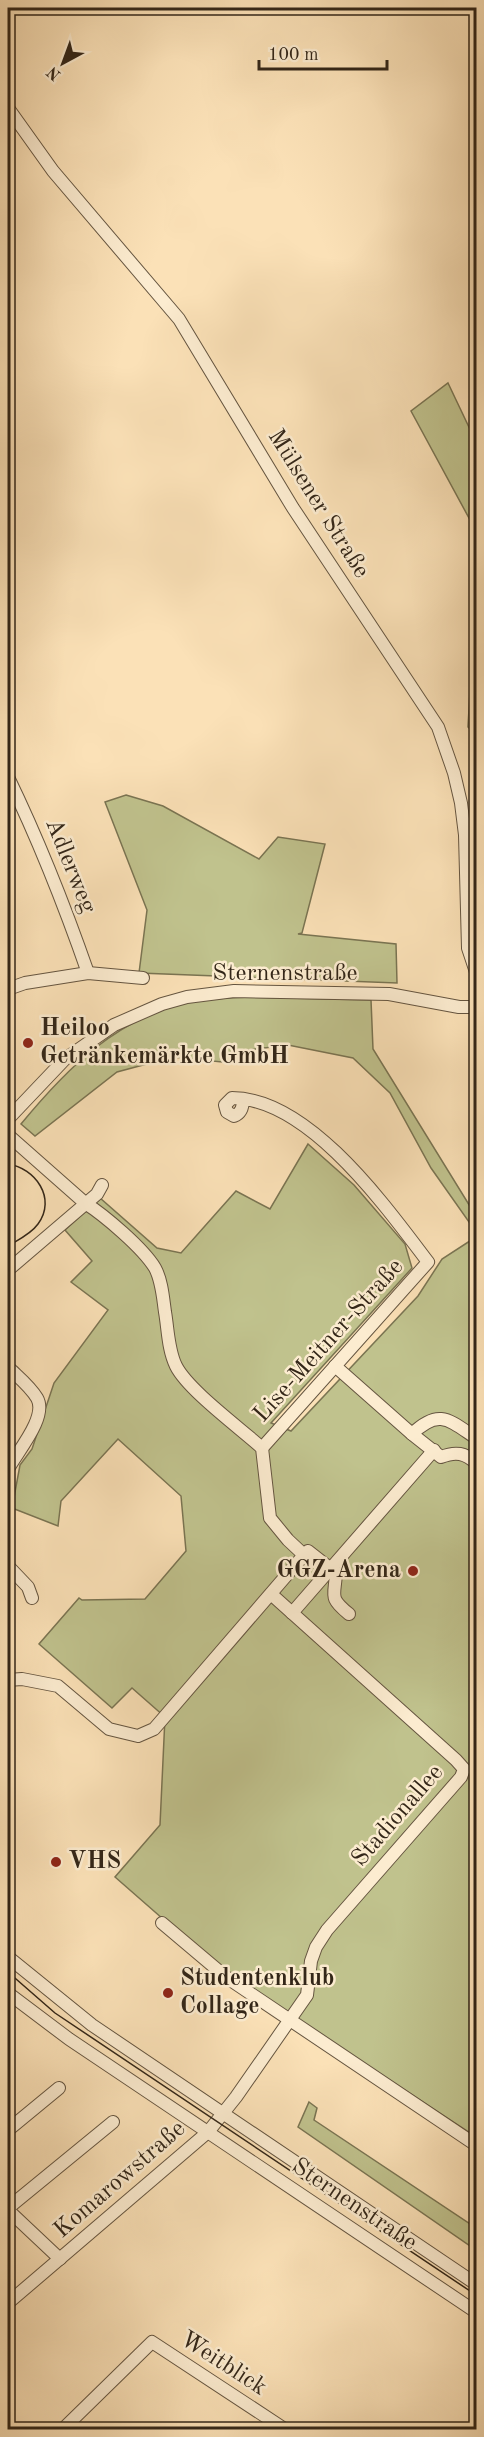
<svg xmlns="http://www.w3.org/2000/svg" width="484" height="2437" font-family="'Old Standard TT',serif">
<style>
.green{fill:#c0c28d;stroke:#7a7452;stroke-width:1.5}
.lines{fill:none;stroke-linecap:round;stroke-linejoin:round}
.minor-casing{stroke:#655540;stroke-width:14}
.minor{stroke:#fcecd0;stroke-width:12}
.tram{stroke:#332618;stroke-width:1.5}
.poi-dot{fill:#8f2418;stroke:#fcecd0;stroke-width:2}
.labels{text-anchor:middle;dominant-baseline:central;stroke-width:5;stroke-linejoin:round;paint-order:stroke}
.street-label{font-size:24px;fill:#332618;stroke:#fcecd0}
.poi-label{font-size:24px;font-weight:bold;fill:#332618;stroke:#fcecd0;text-anchor:start}
</style>
<rect width="100%" height="100%" fill="#fbe1b7"/>
<filter id="stains"><feTurbulence type="fractalNoise" baseFrequency=".00333" numOctaves="4"/><feColorMatrix values="0 0 0 0 .2 0 0 0 0 .09 0 0 0 0 .02 0 0 0 .5 -.17"/></filter>
<radialGradient id="worn" r=".72"><stop offset=".6" stop-color="#630" stop-opacity="0"/><stop offset="1" stop-color="#630" stop-opacity=".3"/></radialGradient>
<g class="green">
<polygon points="448,383 476,442 476,531 411,411"/>
<polygon points="476,635 476,731 474,733 468,727 472,654"/>
<polygon points="126,795 163,806 259,859 278,837 325,844 302,933 298,934 396,944 397,983 139,973 147,910 105,802"/>
<path d="M247 997 371 1000 373 1049 476 1216V1232L431 1168 390 1093 353 1058 288 1045 225 1053 222 1062 173 1057 117 1072 35 1136 21 1124C68 1067 117 1018 191 1001 209 998 229 998 247 997Z"/>
<polygon points="308,1144 354,1185 405,1244 412,1268 271,1423 291,1431 418,1296 442,1259 476,1237 476,2137 219,1968 115,1877 160,1825 165,1717 132,1688 112,1708 39,1644 79,1598 82,1600 145,1599 186,1551 181,1496 118,1439 61,1501 58,1526 12,1508 20,1465 32,1449 54,1383 108,1310 71,1282 92,1261 65,1230 100,1198 157,1248 181,1253 236,1191 270,1209"/>
<polygon points="309,2102 317,2108 314,2120 476,2228 476,2250 298,2127"/>
</g>
<g class="lines">
<defs>
<g id="minor">
<polyline points="8,108 53,171 179,319 293,508 438,727 454,773 461,803 465,835 468,948 476,972"/>
<path d="M8 777C39 841 65 907 88 973"/>
<polyline points="8,989 25,983 88,973 143,978"/>
<path d="M243 1099C243 1106 242 1113 234 1116L227 1112 225 1105 232 1098C309 1098 386 1207 428 1262L262 1448"/>
<polyline points="8,1119 65,1059 114,1025 162,1004 187,997 234,991 389,994 459,1007 476,1007"/>
<path d="M8 1135 85 1203C104 1215 143 1248 155 1268 162 1281 163 1298 165 1312 168 1329 168 1350 176 1366 188 1390 240 1428 262 1448L270 1518 288 1540 304 1555 154 1729 138 1736 109 1729 58 1686 22 1679 8 1680"/>
<polyline points="8,1270 97,1194 102,1185"/>
<path d="M335 1366 412 1434 441 1457C456 1451 465 1453 476 1463"/>
<path d="M8 1367C17 1376 30 1386 37 1398 48 1417 17 1452 8 1469"/>
<path d="M412 1434C439 1408 449 1420 476 1438"/>
<path d="M308 1551 336 1573C335 1596 328 1597 349 1614"/>
<polyline points="8,1566 28,1587 32,1598"/>
<polyline points="292,1613 434,1450"/>
<polyline points="162,1923 226,1977 476,2145"/>
<polyline points="8,1957 92,2025 476,2284"/>
<polyline points="8,1993 69,2039 476,2312"/>
<polyline points="8,2130 59,2088"/>
<polyline points="8,2208 113,2122"/>
<polyline points="8,2210 60,2259"/>
<polyline points="8,2303 208,2132 236,2097 307,1995 311,1961 316,1947 327,1930 461,1777 464,1769 456,1760 271,1594"/>
<polyline points="62,2430 152,2342 286,2430"/>
</g>
</defs>
<use href="#minor" class="minor-casing"/>
<use href="#minor" class="minor"/>
<g class="tram">
<path d="M8 1164C35 1168 57 1198 38 1224 31 1234 18 1240 8 1246"/>
<polyline points="8,1972 55,2013 476,2295"/>
</g>
</g>
<g class="poi-dot">
<circle cx="28" cy="1043" r="6"/>
<circle cx="413" cy="1571" r="6"/>
<circle cx="56" cy="1862" r="6"/>
<circle cx="168" cy="1993" r="6"/>
</g>
<g class="labels">
<g class="street-label">
<text transform="translate(318 504) rotate(58)">Mülsener Straße</text>
<text transform="translate(70 866) rotate(68)">Adlerweg</text>
<text x="285" y="974">Sternenstraße</text>
<text transform="translate(329 1341) rotate(-48)">Lise-Meitner-Straße</text>
<text transform="translate(398 1816) rotate(-49)">Stadionallee</text>
<text transform="translate(120 2180) rotate(-41)">Komarowstraße</text>
<text transform="translate(354 2205) rotate(34)">Sternenstraße</text>
<text transform="translate(223 2364) rotate(33)">Weitblick</text>
</g>
<g class="poi-label">
<text x="40" y="1029">Heiloo<tspan x="40" dy="28">Getränkemärkte GmbH</tspan></text>
<text x="401" y="1571" text-anchor="end">GGZ-Arena</text>
<text x="68" y="1862">VHS</text>
<text x="180" y="1979">Studentenklub<tspan x="180" dy="28">Collage</tspan></text>
</g>
</g>
<rect width="484" height="2437" fill="none" stroke="#fbe1b7" stroke-width="30"/>
<rect x="9" y="9" width="466" height="2419" fill="none" stroke="#332618" stroke-width="3"/>
<rect x="15" y="15" width="454" height="2407" fill="none" stroke="#332618" stroke-width="1.5"/>
<g transform="translate(63 63) rotate(221)" stroke="#fcecd0" stroke-width="4.5" paint-order="stroke">
<path d="M0-4.5L10 22L0 15L-10 22Z" fill="#332618"/>
<text y="-9" font-size="16" font-weight="bold" text-anchor="middle" fill="#332618">N</text>
</g>
<path d="M259 60v9h128v-9" fill="none" stroke="#332618" stroke-width="3"/>
<text x="268" y="60" font-size="18" fill="#332618" stroke="#fcecd0" stroke-width="4.5" paint-order="stroke">100 m</text>
<rect width="100%" height="100%" filter="url(#stains)"/>
<rect width="100%" height="100%" fill="url(#worn)"/>
</svg>
